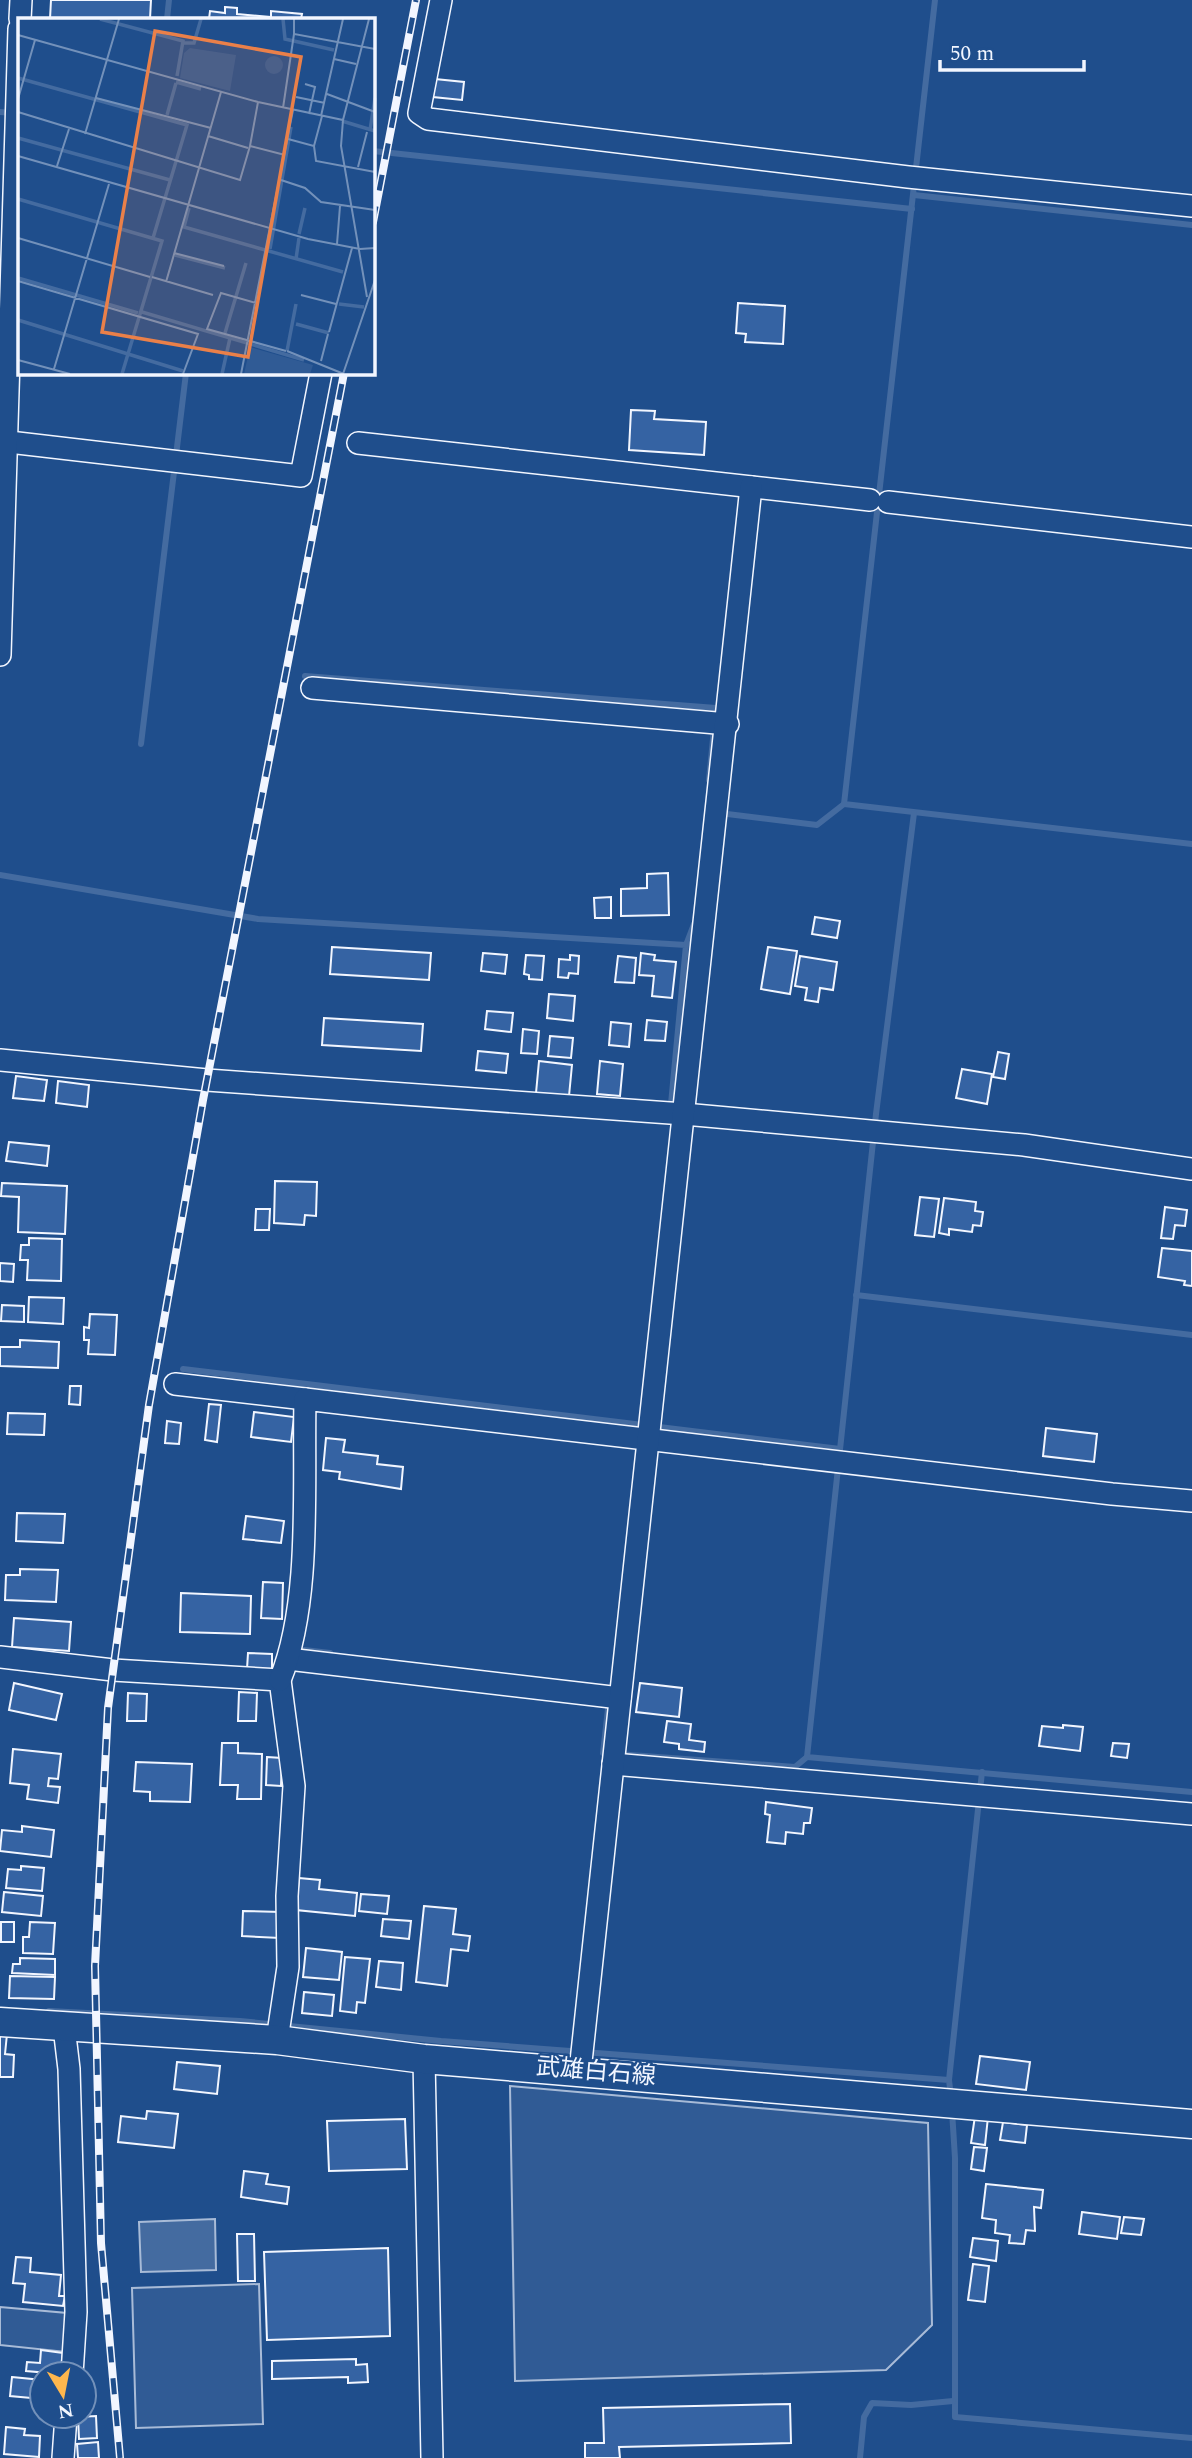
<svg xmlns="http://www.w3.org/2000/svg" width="1192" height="2458" font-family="Spectral,'Noto Sans JP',serif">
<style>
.built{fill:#305b95;stroke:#a8bbd7;stroke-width:2}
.water{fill:#446ba0;stroke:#a8bbd7;stroke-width:2}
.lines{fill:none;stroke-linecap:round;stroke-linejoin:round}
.stream{stroke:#446ba0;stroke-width:6}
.building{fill:#3563a3;stroke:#f2f6ff;stroke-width:2}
.minor-casing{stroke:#f2f6ff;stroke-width:24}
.major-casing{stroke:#f2f6ff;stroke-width:31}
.minor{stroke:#1f4e8c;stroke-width:21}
.major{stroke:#1f4e8c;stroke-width:28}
.rail-casing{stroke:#f2f6ff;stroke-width:8}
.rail{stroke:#1f4e8c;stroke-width:5;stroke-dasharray:16;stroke-linecap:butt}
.labels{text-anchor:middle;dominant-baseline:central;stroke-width:5;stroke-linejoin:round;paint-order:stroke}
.street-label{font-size:24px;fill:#f2f6ff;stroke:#1f4e8c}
.inset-river{fill:none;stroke:#446ba0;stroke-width:3.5}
.inset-road{fill:none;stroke:#7391ba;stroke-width:2}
.view{fill:#ea8049;fill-opacity:0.15;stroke:#ea8049;stroke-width:3.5}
.inset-edge{fill:none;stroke:#f2f6ff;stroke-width:3.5}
</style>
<rect width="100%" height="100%" fill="#1f4e8c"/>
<g class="built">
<polygon points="510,2086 928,2123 932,2325 886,2370 515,2381"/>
<polygon points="259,2284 263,2424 136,2428 132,2288"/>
<polygon points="0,2307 67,2313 66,2352 0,2345"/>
</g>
<polygon class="water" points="215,2219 216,2270 141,2272 139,2222"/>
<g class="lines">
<g class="stream">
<polyline points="935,0 844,804 1192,844"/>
<polyline points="167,19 169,0"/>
<polyline points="0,112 14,113"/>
<polyline points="373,151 912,209"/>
<polyline points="914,195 1192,225"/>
<polyline points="305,676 716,708 709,780"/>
<polyline points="141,744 186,373"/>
<polyline points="719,813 817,825 844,804"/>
<polyline points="914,813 876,1114 807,1757 1192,1792"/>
<polyline points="0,875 258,919 686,945 671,1104"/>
<polyline points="686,945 694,924"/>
<polyline points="856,1295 1192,1335"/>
<polyline points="183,1369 840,1449"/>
<polyline points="304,1650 330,1653"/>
<polyline points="609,1700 603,1753 795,1767 807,1757"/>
<polyline points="49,2011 240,2021 441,2041 949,2080 951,2097"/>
<polyline points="949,2080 982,1772"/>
<polyline points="952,2111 955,2158 955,2417 1192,2438"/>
<polyline points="860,2458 864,2417 872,2403 911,2405 953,2401"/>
</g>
</g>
<g class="building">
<polygon points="51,0 151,0 150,19 50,19"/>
<polygon points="225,7 237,8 237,14 271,17 271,11 302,14 301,19 209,19 210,11 225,13"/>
<polygon points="435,79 464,82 462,100 433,97"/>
<polygon points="738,303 785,306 783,344 745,342 746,334 736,333"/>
<polygon points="631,410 655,411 654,419 706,422 704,455 629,450"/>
<polygon points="668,873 669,915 621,916 621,889 647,888 647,874"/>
<polygon points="611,897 611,918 595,918 594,898"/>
<polygon points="815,917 840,921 837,938 812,934"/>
<polygon points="332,947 431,953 429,980 330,974"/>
<polygon points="768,947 797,951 790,994 761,989"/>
<polygon points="483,953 507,955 505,974 481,971"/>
<polygon points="641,953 655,955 654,960 676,962 672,998 652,996 654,976 639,975"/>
<polygon points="526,955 544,956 542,980 529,979 529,975 524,974"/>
<polygon points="570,955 579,956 578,974 569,973 568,978 558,977 559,959 570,960"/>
<polygon points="618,956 636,958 634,983 615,982"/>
<polygon points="800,956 837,962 833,990 820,988 818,1002 805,1000 807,988 795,986"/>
<polygon points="549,994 575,996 573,1021 547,1018"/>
<polygon points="487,1011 513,1013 511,1032 485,1029"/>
<polygon points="324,1018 423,1024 421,1051 322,1045"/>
<polygon points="647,1020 667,1022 665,1041 645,1040"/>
<polygon points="611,1022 631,1024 629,1047 609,1045"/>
<polygon points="523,1029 539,1031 537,1054 521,1053"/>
<polygon points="550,1036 573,1038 571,1058 548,1056"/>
<polygon points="478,1051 508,1054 506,1073 476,1070"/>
<polygon points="998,1052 1009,1054 1005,1079 993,1077"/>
<polygon points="539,1061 572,1065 569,1096 536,1093"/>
<polygon points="600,1061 623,1064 620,1096 597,1094"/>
<polygon points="962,1069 992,1074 987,1104 956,1098"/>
<polygon points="16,1076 47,1080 44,1101 13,1098"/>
<polygon points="58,1081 89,1085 87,1107 56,1103"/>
<polygon points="9,1142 49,1146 47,1166 6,1161"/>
<polygon points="275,1181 317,1182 316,1216 305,1215 304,1225 274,1223"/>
<polygon points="2,1183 67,1186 65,1234 18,1232 19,1197 1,1196"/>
<polygon points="920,1197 939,1199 934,1237 915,1235"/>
<polygon points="944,1198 976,1202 975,1211 983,1212 981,1226 973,1225 972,1232 949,1229 949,1235 939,1233"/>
<polygon points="1165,1207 1187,1210 1185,1226 1175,1225 1173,1239 1161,1238"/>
<polygon points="256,1209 270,1209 269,1230 255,1230"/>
<polygon points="29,1238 62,1239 61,1281 27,1280 28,1260 20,1260 21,1245 29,1245"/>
<polygon points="1162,1248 1192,1251 1192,1286 1184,1285 1185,1281 1158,1277"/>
<polygon points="0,1263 14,1264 13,1282 0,1281"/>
<polygon points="29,1297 64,1298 63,1324 28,1322"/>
<polygon points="2,1305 24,1306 24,1322 1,1321"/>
<polygon points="90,1314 117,1315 115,1355 88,1354 89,1340 84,1340 84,1327 89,1328"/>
<polygon points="20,1340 59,1342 58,1368 0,1366 0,1347 20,1347"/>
<polygon points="70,1386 81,1386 80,1405 69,1404"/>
<polygon points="209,1404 221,1405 217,1442 205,1440"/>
<polygon points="254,1412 294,1417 291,1442 251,1437"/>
<polygon points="8,1413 45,1414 44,1435 7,1434"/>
<polygon points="167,1421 181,1423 179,1444 165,1443"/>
<polygon points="1046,1428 1097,1434 1094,1462 1043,1456"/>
<polygon points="326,1438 345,1440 343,1452 378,1456 377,1464 403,1467 401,1489 339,1479 340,1472 323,1470"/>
<polygon points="17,1513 65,1514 63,1543 16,1541"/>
<polygon points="246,1516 284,1521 281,1543 243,1539"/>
<polygon points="20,1569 58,1570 56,1602 5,1600 6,1575 20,1575"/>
<polygon points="263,1582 283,1583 282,1619 261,1618"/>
<polygon points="181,1593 251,1596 250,1634 180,1632"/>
<polygon points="14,1618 71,1622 69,1651 12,1647"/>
<polygon points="248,1653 272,1654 272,1669 247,1669"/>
<polygon points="14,1683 62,1694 56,1720 9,1710"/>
<polygon points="640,1683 682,1688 679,1717 636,1712"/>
<polygon points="239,1692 257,1693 256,1721 238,1721"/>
<polygon points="128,1693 147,1694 146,1721 127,1721"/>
<polygon points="667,1721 691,1724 689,1740 705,1742 704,1752 679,1749 679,1744 664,1742"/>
<polygon points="1063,1725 1083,1727 1080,1751 1039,1746 1042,1726 1063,1728"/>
<polygon points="222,1743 238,1743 238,1753 262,1754 261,1799 237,1799 238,1785 220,1785"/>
<polygon points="1113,1743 1129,1744 1127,1758 1111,1756"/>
<polygon points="13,1749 61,1754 58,1779 49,1778 48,1786 60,1787 58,1803 27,1799 29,1785 10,1783"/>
<polygon points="267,1757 282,1758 281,1786 266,1785"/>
<polygon points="136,1762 192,1764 190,1802 150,1801 150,1792 134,1791"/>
<polygon points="766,1802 812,1808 810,1823 804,1823 803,1834 786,1832 785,1844 767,1842 770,1815 765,1814"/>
<polygon points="22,1826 54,1830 51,1857 0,1851 2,1830 22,1832"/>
<polygon points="21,1866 44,1868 42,1891 6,1888 8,1869 21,1870"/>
<polygon points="299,1878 320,1880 319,1889 357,1893 355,1916 296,1910"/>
<polygon points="4,1892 43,1896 41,1916 2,1912"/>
<polygon points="361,1894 389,1896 387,1914 359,1911"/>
<polygon points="424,1906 456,1909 453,1934 470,1936 468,1951 451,1949 447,1986 416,1982"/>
<polygon points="243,1911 281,1912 280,1938 242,1936"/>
<polygon points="383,1919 411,1921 409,1939 381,1936"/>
<rect x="1" y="1922" width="13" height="20"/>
<polygon points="30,1922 55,1923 53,1954 23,1953 23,1937 29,1937"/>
<polygon points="306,1948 342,1952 339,1980 303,1977"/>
<polygon points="345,1957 370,1959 365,2003 357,2002 356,2013 340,2011"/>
<polygon points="20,1958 55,1959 55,1975 12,1973 13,1964 20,1964"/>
<polygon points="379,1961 403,1963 401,1990 376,1987"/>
<polygon points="10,1976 55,1977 54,1999 9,1998"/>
<polygon points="304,1992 334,1995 332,2016 302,2013"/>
<polygon points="0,2034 7,2034 5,2054 14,2055 13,2077 0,2077"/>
<polygon points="980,2056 1030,2062 1026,2090 976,2084"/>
<polygon points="177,2062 220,2066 217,2094 174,2089"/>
<polygon points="147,2111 178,2114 174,2148 118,2142 121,2116 146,2119"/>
<polygon points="975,2116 988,2117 985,2145 971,2143"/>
<polygon points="405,2119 407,2169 329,2171 327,2121"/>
<polygon points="1003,2122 1027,2125 1025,2143 1000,2140"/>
<polygon points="974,2147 987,2148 984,2171 971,2169"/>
<polygon points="244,2171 268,2174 266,2184 289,2187 287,2204 241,2197"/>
<polygon points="986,2184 1043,2190 1041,2208 1034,2207 1035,2231 1026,2230 1024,2244 1009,2243 1010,2235 995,2233 996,2220 982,2218"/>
<polygon points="1082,2212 1120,2217 1117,2239 1079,2234"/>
<polygon points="1124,2217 1144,2219 1141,2235 1121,2233"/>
<polygon points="237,2234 254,2234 255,2281 238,2281"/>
<polygon points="973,2238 998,2241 996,2261 970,2257"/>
<polygon points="388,2248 390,2336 267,2340 264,2252"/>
<polygon points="16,2257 31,2258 30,2272 61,2275 59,2296 65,2296 63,2306 23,2302 25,2284 13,2283"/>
<polygon points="973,2264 989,2266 985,2302 968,2300"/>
<polygon points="41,2350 63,2353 60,2374 26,2371 27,2362 40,2363"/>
<polygon points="356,2359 356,2365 367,2364 368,2382 348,2383 348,2377 272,2379 272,2361"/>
<polygon points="12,2377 42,2380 42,2399 10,2396"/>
<polygon points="790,2404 791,2443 619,2447 620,2458 585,2458 585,2443 604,2443 603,2408"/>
<polygon points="96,2416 97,2438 79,2439 78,2417"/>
<polygon points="6,2427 25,2429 24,2435 40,2436 39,2457 4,2454"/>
<polygon points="98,2442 99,2458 78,2458 77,2444"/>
</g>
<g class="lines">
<defs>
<g id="minor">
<polyline points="441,0 419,113 428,119 908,177 1192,206"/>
<polyline points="20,19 21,0"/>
<polyline points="9,442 301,476 321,373"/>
<polyline points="358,443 870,500"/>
<polyline points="888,502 1192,537"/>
<polyline points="0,655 19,29"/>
<polyline points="312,688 728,724"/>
<polyline points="0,1060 207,1080 684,1114 881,1132 1024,1145 1192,1169"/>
<polyline points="175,1384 305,1399"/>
<polyline points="0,1657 113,1670 280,1680 294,1786 287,1896 288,1967 277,2040"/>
<polyline points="288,1659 620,1698"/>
<path d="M280 1680C312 1602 303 1484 305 1399L1112 1494 1192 1501"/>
<polyline points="613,1764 1192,1814"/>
<polyline points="64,2027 69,2069 76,2312 72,2374"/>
<polyline points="424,2059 432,2458"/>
<polyline points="580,2071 751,487"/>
<polyline points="63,2458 66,2416"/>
</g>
<polyline id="major" points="0,2022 277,2040 424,2059 1192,2124"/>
</defs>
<use href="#minor" class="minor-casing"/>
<use href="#major" class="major-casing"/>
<use href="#minor" class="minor"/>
<use href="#major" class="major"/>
<defs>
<g id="rail">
<polyline points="373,222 416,0"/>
<polyline points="120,2458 101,2243 95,1966 108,1708 149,1405 203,1100 344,373"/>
</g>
</defs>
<use href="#rail" class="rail-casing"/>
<use href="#rail" class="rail"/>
</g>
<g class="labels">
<g class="street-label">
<text transform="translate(596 2072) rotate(5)">武雄白石線</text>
</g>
</g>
<g transform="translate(18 18)">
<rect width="357" height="357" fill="#1f4e8c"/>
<path d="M172 30 218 37 212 73 162 60 166 35ZM247 47a9 9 0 1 1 18 0a9 9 0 1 1-18 0ZM232 329 295 347 292 356H226Z" fill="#305b95"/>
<path class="inset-river" d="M82 1 165 23 159 58M265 1 267 21 316 32M165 25H176L183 1M0 60 169 107 135 220M158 64 183 71M149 97 158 65M324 103 357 113M352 112 357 80M0 120 152 162M0 181 144 223 104 356M171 190 166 209 325 254M281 216 287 190M252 231 273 109M157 237 207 250M278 241 281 220M0 260 120 295M321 286 346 289M124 294 286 342M0 302 165 353M278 306 311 315M207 315 228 245M269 333 278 286M204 356 212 320"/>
<path class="inset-road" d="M276 1V16L357 31M0 17 240 84 325 102 344 28M344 28 351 1M316 41 338 46M287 66 297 69 291 96M309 76 357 94M278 79 307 85M78 80 193 110M0 81 17 22M240 84 232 128 267 137M265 90 276 16M0 94 222 162 232 128M303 98 325 1M325 102 323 128 349 279M67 116 101 1M190 118 230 130M270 121 296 128 298 143 357 154M296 128 304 98M0 138 290 221 342 231 357 230M39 148 51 111M340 149 349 114M263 162 287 170 303 184 357 192M0 220 132 259M319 226 322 188M156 235 206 248M134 259 195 277M0 263 180 316 165 356M148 264 203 74M283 277 318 286M238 285 203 275 189 311 268 333M311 314 334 230M269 333 326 356M0 342 52 356M303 343 310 316M36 351 91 166M223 356 275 92M325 356 357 262"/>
<path class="view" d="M137 13 283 39 230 339 84 314Z"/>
<rect width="357" height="357" class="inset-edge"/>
</g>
<g transform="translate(63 2395) rotate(170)"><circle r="33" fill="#1f4e8c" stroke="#7391ba" stroke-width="2"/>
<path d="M0-5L12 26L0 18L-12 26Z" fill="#ffb74d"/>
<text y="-10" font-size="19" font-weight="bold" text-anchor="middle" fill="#f2f6ff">N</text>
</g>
<path d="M940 60v10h144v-10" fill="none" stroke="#f2f6ff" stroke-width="3.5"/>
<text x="950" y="60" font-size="21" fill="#f2f6ff" stroke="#1f4e8c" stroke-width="5" paint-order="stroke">50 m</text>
</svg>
